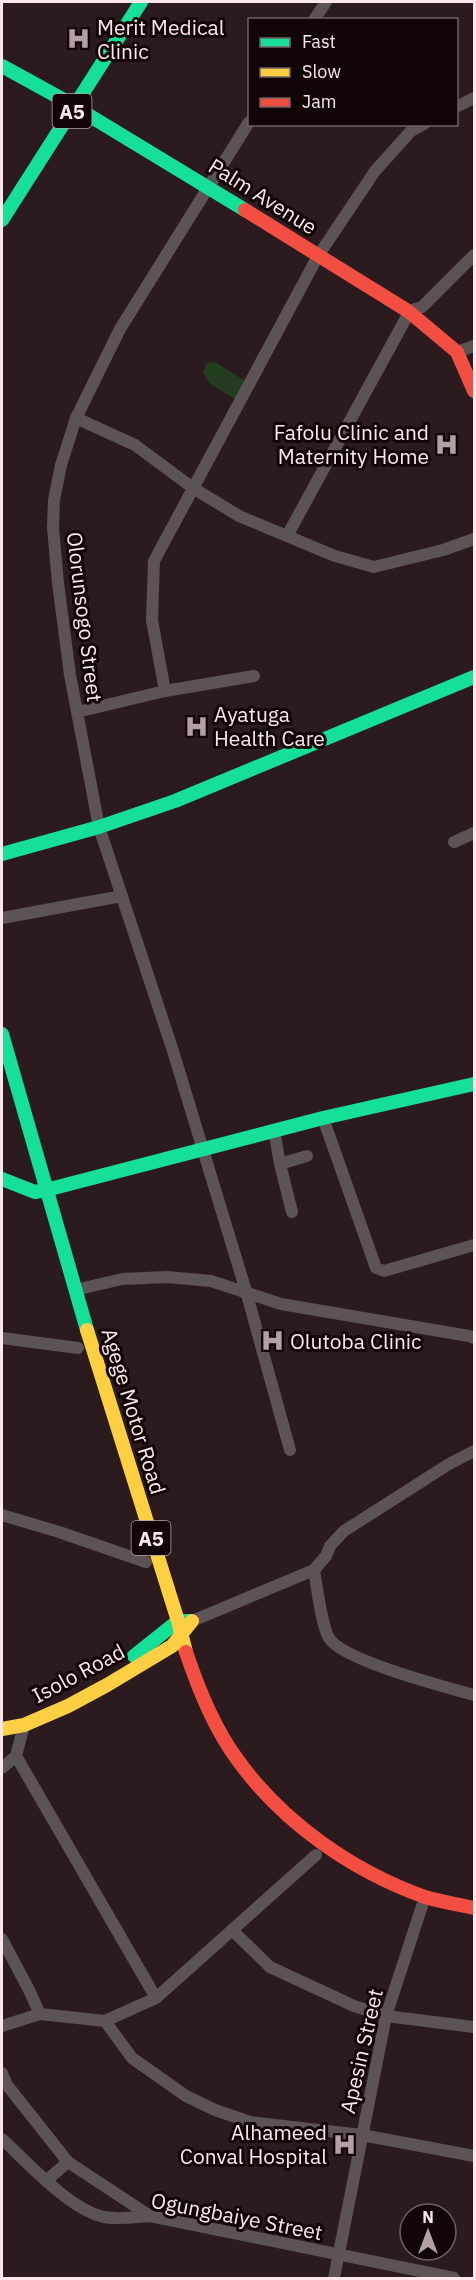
<svg xmlns="http://www.w3.org/2000/svg" width="476" height="2280" font-family="'IBM Plex Sans',sans-serif">
<style>
.green{fill:#233e1f}
.lines{fill:none;stroke-linecap:round;stroke-linejoin:round}
.street{stroke:#5b5354;stroke-width:12}
.fast{stroke:#16e098;stroke-width:14}
.slow{stroke:#ffcf43;stroke-width:14}
.jam{stroke:#f24e42;stroke-width:14}
.labels{text-anchor:middle;dominant-baseline:central;stroke-width:6;stroke-linejoin:round;paint-order:stroke}
.shield{fill:#110507;stroke:#b7a3a6;stroke-width:1.5}
.shield-label{font-size:20px;font-weight:bold;fill:#fee7ea}
.poi-label{font-size:21px;fill:#fee7ea;stroke:#110507;text-anchor:start}
.street-label{font-size:21px;fill:#fee7ea;stroke:#110507}
</style>
<rect width="100%" height="100%" fill="#2b1b1e"/>
<polygon class="green" points="215,362 245,381 235,399 209,383 203,372 207,363"/>
<g class="lines">
<g class="street">
<polyline points="314,20 326,2"/>
<polyline points="456,107 474,98"/>
<polyline points="249,122 120,329 76,418 61,465 54,500 53,528 58,583 70,675 99,827 173,1051 246,1291 290,1450"/>
<polyline points="408,311 422,307 474,255"/>
<polyline points="457,352 474,346"/>
<polyline points="76,418 135,445 193,488 239,516 335,556 374,567 443,550 474,539"/>
<polyline points="287,536 405,320 411,313"/>
<polyline points="165,691 152,620 154,561 318,256 375,171 411,131 424,124"/>
<polyline points="77,712 165,691 254,676"/>
<polyline points="454,842 474,833"/>
<polyline points="2,918 122,896"/>
<polyline points="323,1118 376,1268 384,1271 474,1245"/>
<polyline points="274,1130 280,1164 292,1212"/>
<polyline points="280,1164 307,1156"/>
<polyline points="75,1290 122,1279 167,1277 211,1281 281,1304 469,1336 474,1338"/>
<polyline points="2,1338 78,1348"/>
<polyline points="2,1515 59,1532 146,1562"/>
<path d="M314 1570C317 1586 321 1624 329 1638 343 1661 446 1687 474 1695"/>
<polyline points="192,1621 314,1570 326,1556 330,1546 344,1531 449,1464 474,1451"/>
<polyline points="16,1756 156,1998"/>
<polyline points="2,1768 16,1756 24,1725"/>
<polyline points="232,1930 270,1967 354,2006 386,2016 474,2027"/>
<polyline points="2,1939 28,1988 40,2014"/>
<polyline points="105,2021 132,2058 186,2096 215,2110 250,2122 362,2135 474,2156"/>
<polyline points="2,2026 40,2014 105,2021 156,1998 316,1855"/>
<polyline points="2,2073 7,2085 68,2162 150,2216"/>
<path d="M2 2139C27 2162 70 2210 104 2217 120 2220 135 2217 150 2216L454 2278"/>
<polyline points="47,2180 68,2162"/>
<polyline points="334,2278 386,2016 422,1906"/>
</g>
<g class="fast">
<polyline points="2,66 62,99 245,210"/>
<polyline points="2,220 141,2"/>
<polyline points="2,854 99,827 175,801 474,677"/>
<polyline points="2,1034 87,1330"/>
<polyline points="2,1179 35,1192 46,1190 323,1118 474,1084"/>
<polyline points="134,1656 178,1621 190,1621"/>
</g>
<g class="slow">
<polyline points="87,1330 178,1621 186,1652"/>
<polyline points="2,1729 24,1725 68,1706 107,1685 172,1646 192,1621"/>
</g>
<g class="jam">
<polyline points="245,210 408,311 457,352 474,391"/>
<path d="M186 1652C198 1688 214 1728 237 1759 282 1822 352 1871 425 1897 441 1902 458 1904 474 1908"/>
</g>
</g>
<defs>
<symbol id="hospital-bare" viewBox="-9 -9 18 18"><path d="M-5-5h3v3.5h4V-5h3V5h-3V1.5h-4V5h-3Z" fill="#b4a0a3" stroke="#110507" stroke-width="2.5" paint-order="stroke"/></symbol>
</defs>
<g fill-rule="evenodd">
<use href="#hospital-bare" x="62" y="22" width="33" height="33"/>
<use href="#hospital-bare" x="430" y="428" width="33" height="33"/>
<use href="#hospital-bare" x="180" y="710" width="33" height="33"/>
<use href="#hospital-bare" x="256" y="1324" width="33" height="33"/>
<use href="#hospital-bare" x="328" y="2128" width="33" height="33"/>
</g>
<g class="labels">
<g class="shield">
<rect x="52.5" y="94" width="39" height="34" rx="4.5"/>
<rect x="131.5" y="1521" width="39" height="34" rx="4.5"/>
</g>
<g class="shield-label">
<text x="72" y="111">A5</text>
<text x="151" y="1538">A5</text>
</g>
<g class="poi-label">
<text x="97" y="27">Merit Medical<tspan x="97" dy="24">Clinic</tspan></text>
<text x="429" y="432" text-anchor="end">Fafolu Clinic and<tspan x="429" dy="24">Maternity Home</tspan></text>
<text x="214" y="714">Ayatuga<tspan x="214" dy="24">Health Care</tspan></text>
<text x="290" y="1341">Olutoba Clinic</text>
<text x="327" y="2132" text-anchor="end">Alhameed<tspan x="327" dy="24">Conval Hospital</tspan></text>
</g>
<g class="street-label">
<text transform="translate(263 196) rotate(32)">Palm Avenue</text>
<text transform="translate(85 617) rotate(83)">Olorunsogo Street</text>
<text transform="translate(134 1411) rotate(73)">Agege Motor Road</text>
<text transform="translate(78 1673) rotate(-28)">Isolo Road</text>
<text transform="translate(361 2051) rotate(-77)">Apesin Street</text>
<text transform="translate(237 2216) rotate(11)">Ogungbaiye Street</text>
</g>
</g>
<rect width="476" height="2280" fill="none" stroke="#fee7ea" stroke-width="6"/>
<rect x="248" y="18" width="210" height="108" fill="#110507" stroke="#705f62" stroke-width="1.5"/>
<rect x="260" y="38" width="30" height="9" fill="#16e098" stroke="#705f62" stroke-width="1.5"/>
<text x="302" y="48" font-size="18" fill="#fee7ea">Fast</text>
<rect x="260" y="68" width="30" height="9" fill="#ffcf43" stroke="#705f62" stroke-width="1.5"/>
<text x="302" y="78" font-size="18" fill="#fee7ea">Slow</text>
<rect x="260" y="98" width="30" height="9" fill="#f24e42" stroke="#705f62" stroke-width="1.5"/>
<text x="302" y="108" font-size="18" fill="#fee7ea">Jam</text>
<g transform="translate(428 2232)"><circle r="28" fill="#110507" stroke="#705f62" stroke-width="1.5"/>
<path d="M0-4.5L10 22L0 15L-10 22Z" fill="#b4a0a3"/>
<text y="-9" font-size="16" font-weight="bold" text-anchor="middle" fill="#fee7ea">N</text>
</g>
</svg>
